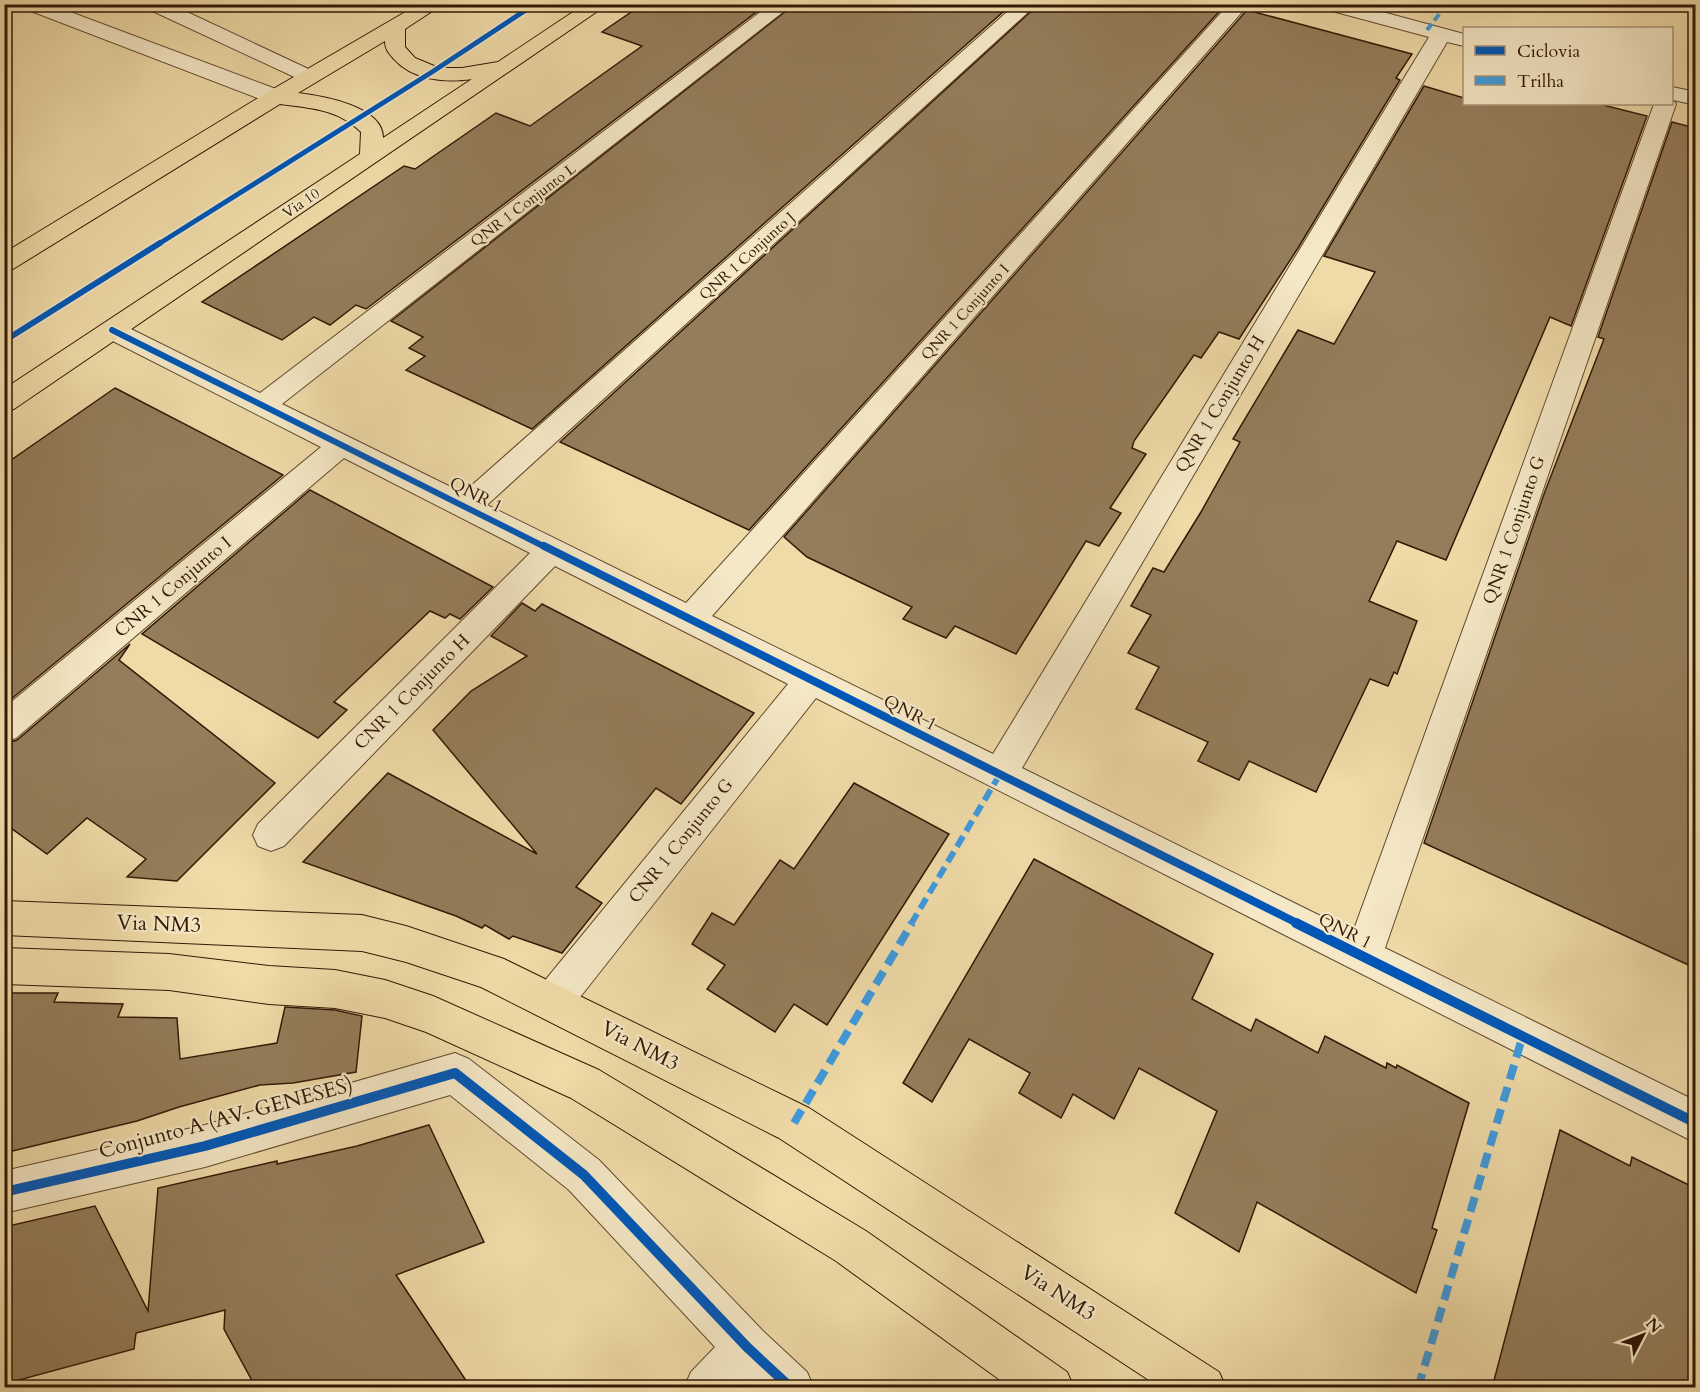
<svg xmlns="http://www.w3.org/2000/svg" width="1700" height="1392" font-family="Cardo,serif">
<style>
.building{fill:#947d5a;stroke:#321805;stroke-width:1.5}
.lines{fill:none;stroke-linecap:round;stroke-linejoin:round}
.minor-casing{stroke:#61492e;stroke-width:2}
.major-casing{stroke:#321805;stroke-width:2}
.minor{fill:#f5e8c6;fill-rule:evenodd}
.major{fill:#efdba8;fill-rule:evenodd}
.quiet-far2{stroke:#3e9add;stroke-width:4;stroke-dasharray:8 4;stroke-linecap:butt}
.quiet-far1{stroke:#3e9add;stroke-width:6;stroke-dasharray:12 6;stroke-linecap:butt}
.quiet{stroke:#3e9add;stroke-width:8;stroke-dasharray:15 8;stroke-linecap:butt}
.cycleway-far3-casing{stroke:#f5e8c6;stroke-width:8}
.cycleway-far2-casing{stroke:#f5e8c6;stroke-width:9}
.cycleway-far1-casing{stroke:#f5e8c6;stroke-width:11}
.cycleway-casing{stroke:#f5e8c6;stroke-width:14}
.cycleway-far3{stroke:#0057b8;stroke-width:5}
.cycleway-far2{stroke:#0057b8;stroke-width:6}
.cycleway-far1{stroke:#0057b8;stroke-width:8}
.cycleway{stroke:#0057b8;stroke-width:10}
.labels{text-anchor:middle;dominant-baseline:central;stroke-width:4.5;stroke-linejoin:round;paint-order:stroke}
.far-street-label{font-size:15px;fill:#321805;stroke:#f5e8c6}
.street-label{font-size:18px;fill:#321805;stroke:#f5e8c6}
.near-street-label{font-size:21px;fill:#321805;stroke:#f5e8c6}
</style>
<rect width="100%" height="100%" fill="#efdba8"/>
<filter id="stains"><feTurbulence type="fractalNoise" baseFrequency=".00333" numOctaves="4"/><feColorMatrix values="0 0 0 0 .2 0 0 0 0 .09 0 0 0 0 .02 0 0 0 .5 -.17"/></filter>
<radialGradient id="worn" r=".72"><stop offset=".6" stop-color="#630" stop-opacity="0"/><stop offset="1" stop-color="#630" stop-opacity=".3"/></radialGradient>
<g class="building">
<polygon points="643,4 767,4 366,309 356,305 330,325 314,317 282,340 202,302 404,166 415,169 496,113 530,126 642,46 602,32"/>
<polygon points="795,4 1012,4 532,429 406,370 425,356 409,348 423,337 391,321"/>
<polygon points="1039,4 1226,4 749,530 560,442"/>
<polygon points="1247,10 1412,54 1396,78 1400,80 1298,248 1239,339 1219,332 1201,358 1194,355 1134,441 1132,448 1146,454 1110,508 1121,513 1099,546 1086,541 1016,654 955,626 946,638 903,619 912,607 807,557 784,537"/>
<polygon points="1424,86 1464,98 1464,104 1599,104 1647,116 1571,326 1550,317 1446,560 1397,541 1369,601 1417,621 1397,674 1394,672 1388,686 1370,679 1316,792 1249,761 1239,780 1198,761 1208,742 1136,709 1159,667 1128,653 1151,615 1131,606 1153,568 1164,572 1201,512 1240,442 1233,439 1298,330 1334,344 1375,272 1324,256"/>
<polygon points="1672,122 1695,128 1695,968 1424,843 1544,494 1604,339 1598,337"/>
<polygon points="115,388 283,475 4,705 4,465"/>
<polygon points="310,490 493,587 460,619 450,614 445,618 430,611 334,702 347,710 318,738 142,634"/>
<polygon points="522,603 535,611 542,604 754,713 681,804 656,788 576,887 602,903 562,953 513,936 509,939 485,925 482,928 456,916 303,862 388,773 537,854 433,730 471,691 527,656 491,636"/>
<polygon points="130,644 119,660 275,783 177,881 127,877 146,859 87,818 47,854 4,823 4,744 17,740"/>
<polygon points="854,783 949,834 827,1025 794,1004 775,1032 707,989 725,965 692,944 712,913 734,925 780,860 794,869"/>
<polygon points="1034,859 1213,954 1192,999 1251,1031 1256,1019 1318,1053 1325,1036 1386,1068 1387,1063 1396,1068 1397,1065 1469,1103 1432,1228 1437,1230 1416,1293 1257,1202 1239,1252 1175,1213 1217,1111 1139,1068 1114,1119 1073,1094 1061,1118 1019,1093 1030,1073 969,1039 932,1102 903,1083"/>
<polygon points="4,993 58,993 54,1002 123,1004 118,1017 177,1018 180,1059 277,1043 285,1007 335,1010 362,1016 356,1072 293,1083 260,1085 179,1107 137,1121 4,1153"/>
<polygon points="429,1125 484,1242 396,1275 471,1388 256,1388 224,1329 225,1310 136,1333 134,1349 4,1384 4,1227 95,1206 148,1311 158,1188 277,1161 277,1164 357,1146"/>
<polygon points="1560,1130 1630,1166 1632,1157 1695,1188 1695,1388 1492,1388"/>
</g>
<g class="lines">
<defs>
<g id="minor">
<polygon points="21,4 49,4 284,92 287,97 284,102 276,103 268,102 23,8"/>
<polygon points="144,4 170,4 317,73 320,77 317,81 310,83 303,81 146,8"/>
<polygon points="771,4 793,4 282,404 463,493 1016,4 1037,4 487,505 686,603 1229,4 1249,4 712,616 993,754 1429,37 1321,8 1319,4 1353,4 1464,34 1464,46 1447,42 1022,768 1353,932 1654,104 1672,104 1672,87 1696,92 1696,105 1673,100 1676,104 1385,948 1696,1101 1696,1143 816,698 566,1015 552,1021 538,1015 533,1002 538,989 788,684 555,566 284,846 271,851 258,846 253,835 258,824 530,553 344,458 16,738 4,742 4,708 321,447 103,336 99,330 103,324 112,322 121,324 260,393"/>
<polygon points="455,1053 469,1059 599,1160 763,1331 807,1372 814,1388 757,1388 748,1379 740,1388 684,1388 691,1372 715,1347 569,1190 450,1095 205,1167 4,1213 4,1171 205,1125"/>
</g>
<g id="major">
<path d="M419 4H443L405 29V47L415 58 439 68H462L498 62 585 4H608L14 409 4 411V389L360 154 361 132C338 109 310 108 280 104L13 269 4 271V253L268 92ZM385 41C385 49 388 52 393 58 412 80 444 83 472 79L383 138C384 106 322 96 298 93Z"/>
<polygon points="4,901 362,915 406,926 504,959 809,1108 1219,1372 1226,1388 1161,1388 779,1138 481,987 406,962 362,951 4,935"/>
<polygon points="4,948 169,954 269,966 335,970 385,980 433,996 599,1070 866,1231 1067,1372 1074,1388 1011,1388 836,1261 571,1098 426,1032 385,1018 335,1008 269,1004 169,990 4,984"/>
</g>
</defs>
<use href="#minor" class="minor-casing"/>
<use href="#major" class="major-casing"/>
<use href="#minor" class="minor"/>
<use href="#major" class="major"/>
<polyline class="quiet-far2" points="1427,30 1447,4"/>
<polyline class="quiet-far1" points="911,924 1000,774"/>
<g class="quiet">
<polyline points="794,1123 912,923"/>
<polyline points="1418,1388 1523,1035"/>
</g>
<defs>
<polyline id="cycleway-far3" points="157,245 432,72 535,4"/>
<g id="cycleway-far2">
<polyline points="112,330 547,548"/>
<polyline points="4,341 160,243"/>
</g>
<polyline id="cycleway-far1" points="544,546 1299,924"/>
<g id="cycleway">
<polyline points="1296,923 1696,1123"/>
<polyline points="4,1192 205,1146 455,1073 584,1175 747,1347 791,1388"/>
</g>
</defs>
<use href="#cycleway-far3" class="cycleway-far3-casing"/>
<use href="#cycleway-far2" class="cycleway-far2-casing"/>
<use href="#cycleway-far1" class="cycleway-far1-casing"/>
<use href="#cycleway" class="cycleway-casing"/>
<use href="#cycleway-far3" class="cycleway-far3"/>
<use href="#cycleway-far2" class="cycleway-far2"/>
<use href="#cycleway-far1" class="cycleway-far1"/>
<use href="#cycleway" class="cycleway"/>
</g>
<g class="labels">
<g class="far-street-label">
<text transform="translate(301 203) rotate(-34)">Via 10</text>
<text transform="translate(523 205) rotate(-37)">QNR 1 Conjunto L</text>
<text transform="translate(747 256) rotate(-42)">QNR 1 Conjunto J</text>
<text transform="translate(965 312) rotate(-48)">QNR 1 Conjunto I</text>
</g>
<g class="street-label">
<text transform="translate(1220 404) rotate(-59)">QNR 1 Conjunto H</text>
<text transform="translate(476 495) rotate(27)">QNR 1</text>
<text transform="translate(1514 530) rotate(-71)">QNR 1 Conjunto G</text>
<text transform="translate(173 587) rotate(-40)">CNR 1 Conjunto I</text>
<text transform="translate(412 692) rotate(-45)">CNR 1 Conjunto H</text>
<text transform="translate(910 713) rotate(27)">QNR 1</text>
<text transform="translate(681 841) rotate(-51)">CNR 1 Conjunto G</text>
<text transform="translate(1345 931) rotate(27)">QNR 1</text>
</g>
<g class="near-street-label">
<text transform="translate(159 924) rotate(2)">Via NM3</text>
<text transform="translate(640 1046) rotate(27)">Via NM3</text>
<text transform="translate(226 1118) rotate(-15)">Conjunto A (AV. GENESES)</text>
<text transform="translate(1058 1293) rotate(33)">Via NM3</text>
</g>
</g>
<rect width="1700" height="1392" fill="none" stroke="#efdba8" stroke-width="24"/>
<rect x="6" y="6" width="1688" height="1380" fill="none" stroke="#321805" stroke-width="3"/>
<rect x="12" y="12" width="1676" height="1368" fill="none" stroke="#321805" stroke-width="1.5"/>
<rect x="1463" y="27" width="210" height="78" fill="#f5e8c6" stroke="#a79579" stroke-width="1.5"/>
<rect x="1475" y="46" width="30" height="9" fill="#0057b8" stroke="#a79579" stroke-width="1.5"/>
<text x="1517" y="57" font-size="18" fill="#321805">Ciclovia</text>
<rect x="1475" y="76" width="30" height="9" fill="#3e9add" stroke="#a79579" stroke-width="1.5"/>
<text x="1517" y="87" font-size="18" fill="#321805">Trilha</text>
<g transform="translate(1643 1335) rotate(48)" stroke="#f5e8c6" stroke-width="4.5" paint-order="stroke">
<path d="M0-4.5L10 22L0 15L-10 22Z" fill="#321805"/>
<text y="-9" font-size="16" font-weight="bold" text-anchor="middle" fill="#321805">N</text>
</g>
<rect width="100%" height="100%" filter="url(#stains)"/>
<rect width="100%" height="100%" fill="url(#worn)"/>
</svg>
